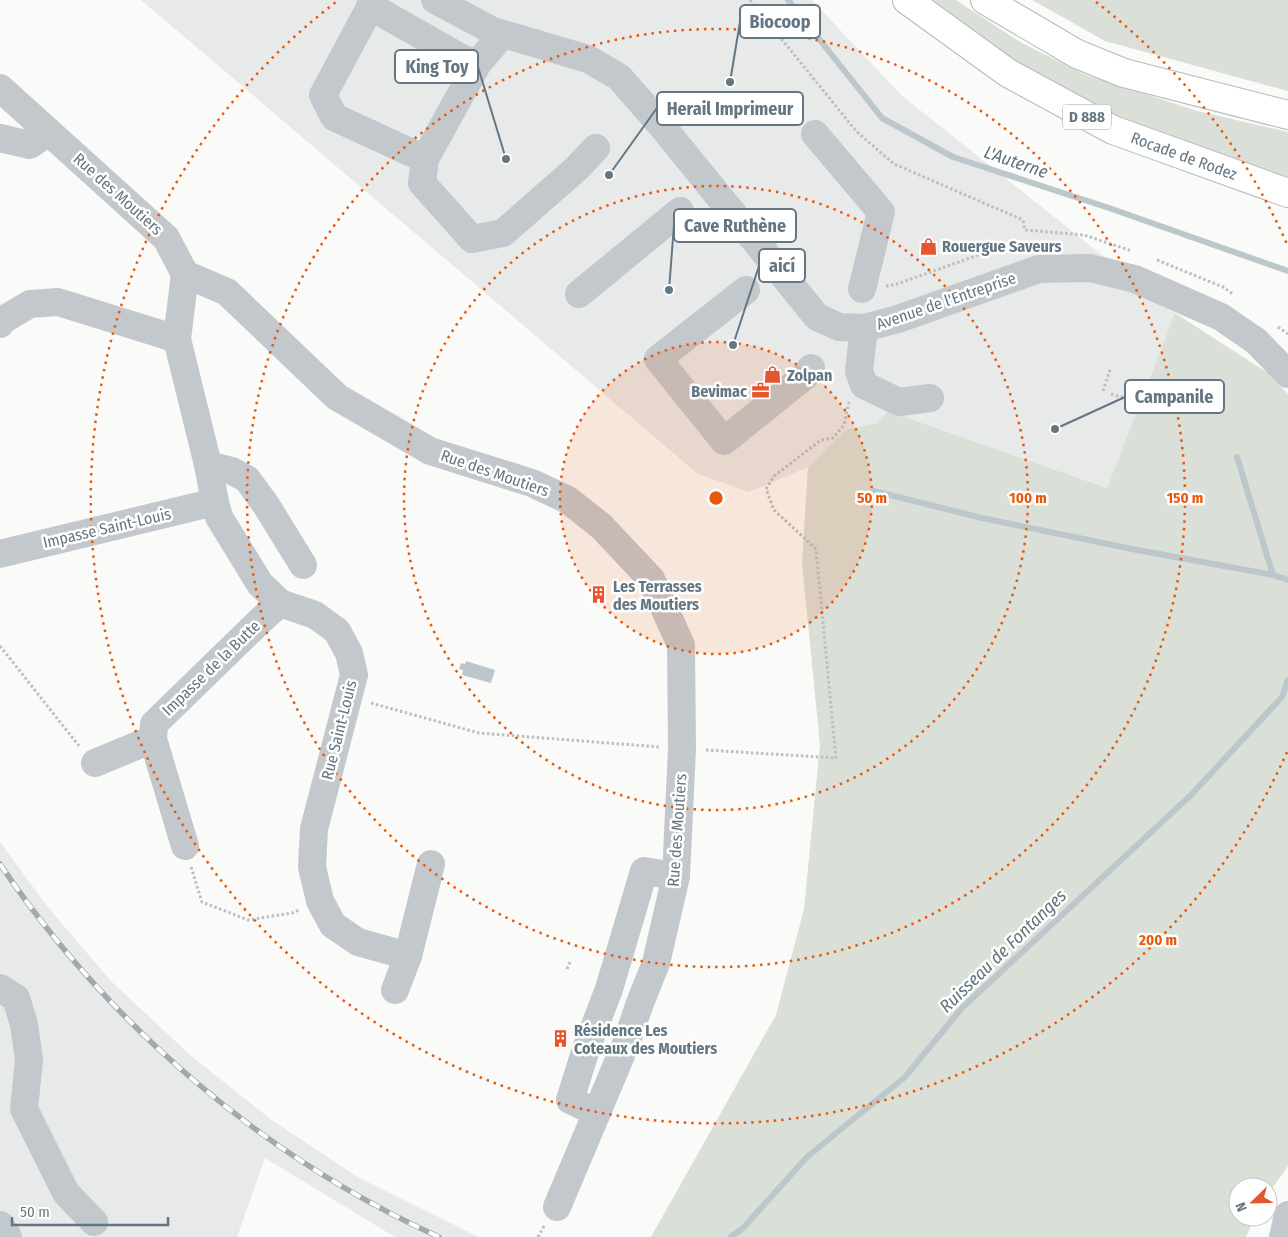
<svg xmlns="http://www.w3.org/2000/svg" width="1288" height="1237" font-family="'Fira Sans Condensed',sans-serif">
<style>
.built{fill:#e8e9e9}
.green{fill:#dadfd7}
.water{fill:#bbc7cb}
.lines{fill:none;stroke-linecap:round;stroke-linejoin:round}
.stream{stroke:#bbc7cb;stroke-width:6}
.major-casing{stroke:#b5babe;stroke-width:30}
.path{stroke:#bbbfc2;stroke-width:3;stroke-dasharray:2.5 2.5;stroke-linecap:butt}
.minor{stroke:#c3c8cc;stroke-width:28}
.major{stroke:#fff;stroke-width:28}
.rail-casing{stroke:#a2aab0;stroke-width:5.5}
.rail{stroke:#fff;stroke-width:4;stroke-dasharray:11;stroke-linecap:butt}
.ring{fill:none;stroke:#e8590c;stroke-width:2.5;stroke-dasharray:2.5 5}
.labels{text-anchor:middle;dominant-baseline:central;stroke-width:5;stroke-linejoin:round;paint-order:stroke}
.shield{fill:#fff;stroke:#939fa8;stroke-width:1}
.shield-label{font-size:15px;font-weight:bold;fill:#657683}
.street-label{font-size:16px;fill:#657683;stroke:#fff}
.poi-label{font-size:16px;font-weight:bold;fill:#657683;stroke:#fff;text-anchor:start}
.water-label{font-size:18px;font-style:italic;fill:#60757c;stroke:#fff}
.centre{fill:#e8590c;stroke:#fff;stroke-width:2.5}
.ring-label{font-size:15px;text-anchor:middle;font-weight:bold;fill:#e8590c;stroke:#fff;stroke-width:5;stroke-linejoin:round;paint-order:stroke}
.leader{fill:none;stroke:#657683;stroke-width:2}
.callout-dot{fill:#657683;stroke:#fff;stroke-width:2}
.callout{fill:#fff;stroke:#657683;stroke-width:2}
.callout-label{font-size:18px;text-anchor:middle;font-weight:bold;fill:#657683}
</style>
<rect width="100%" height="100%" fill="#fafaf8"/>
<g class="built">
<polygon points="141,0 812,0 901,95 1175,313 1107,488 888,411 877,423 845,430 808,467 749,492 698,474"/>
<polygon points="0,842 47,906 111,981 190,1055 273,1121 359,1178 479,1237 395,1237 265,1158 237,1237 0,1237"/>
</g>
<g class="green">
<path d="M927 0H956L1020 42 1084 74 1197 111 1288 132V177C1219 153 1147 132 1081 99 1027 72 977 36 927 0Z"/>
<polygon points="1032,0 1288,0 1288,91 1105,41"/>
<polygon points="1175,313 1268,373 1288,394 1288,1166 1268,1194 1268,1187 1238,1187 1238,1217 1255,1217 1246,1237 651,1237 776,1015 804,909 820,745 802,563 808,467 845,430 877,423 888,411 1107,488"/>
</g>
<polygon class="water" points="466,661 495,670 491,683 462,675 463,670 459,669 461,663 465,664"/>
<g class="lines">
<g class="stream">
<polyline points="788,0 882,118 953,157 1109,208 1288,271"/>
<polyline points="1237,457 1273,575"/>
<polyline points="874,491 982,518 1132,549 1273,575 1288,580"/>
<polyline points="731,1237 743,1228 807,1157 905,1077 962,1008 1191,795 1282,697 1288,680"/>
</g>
<defs>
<g id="major">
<polyline points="907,0 1008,73 1113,130 1288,193"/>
<polyline points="985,0 1077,54 1124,73 1288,115"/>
</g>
</defs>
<use href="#major" class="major-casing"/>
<g class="path">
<polyline points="750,0 856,131 894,164 1023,220 1025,230 1084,235 1132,251"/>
<polyline points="1157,260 1223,287 1233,294"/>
<polyline points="886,286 897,284 1015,242"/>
<polyline points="1278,327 1288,334"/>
<polyline points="1103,391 1111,367"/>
<polyline points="1111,394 1130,400"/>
<polyline points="0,646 79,746"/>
<polyline points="371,703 479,733 660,747"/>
<polyline points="706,750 836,758 816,549 774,510 766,489 774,476 821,440 833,438 844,425 849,402"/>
<polyline points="191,867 202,902 248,920 292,913 299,910"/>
<polyline points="567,969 571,960"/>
<polyline points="538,1237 544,1226"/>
</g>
<g class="minor">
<polyline points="374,0 323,95 334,117 425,159"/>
<polyline points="435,0 493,31 588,59 619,77 661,125 817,317 839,327 864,328 898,319 1039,269 1090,268 1135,279 1221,317 1256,341 1288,374"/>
<polyline points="370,6 463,59 478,63"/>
<polyline points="503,34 478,63 425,159 422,183 472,239 503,233 576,169 596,148"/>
<polyline points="0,88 166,238 185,274 227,292 337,397 430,451 532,483 568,500 601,526 651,579 681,645 682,748 676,876 656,963 640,1003 627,1041 557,1207"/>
<polyline points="815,134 881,212 862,289"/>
<polyline points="0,138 30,145 48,132"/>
<polyline points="185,274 177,339 208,465 215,502 219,517 260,584 280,603 315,615 337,631 349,653 354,675 314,829 312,867 320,901 333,925 358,942 408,956"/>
<polyline points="746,290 658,359 724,441 806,375 811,368"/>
<polyline points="579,294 680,211"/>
<polyline points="0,324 3,320 30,304 58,302 177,339"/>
<polyline points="864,328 859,371 864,385 899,402 930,398"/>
<polyline points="208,465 232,471 247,479 266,505 303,565"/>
<polyline points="0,554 215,502"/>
<polyline points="153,739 185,846"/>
<polyline points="95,763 153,739 154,724 262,619 280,603"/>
<polyline points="0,988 16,998 24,1024 29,1060 24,1109 66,1193 94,1222"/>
<polyline points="395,990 408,956 431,864"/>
<polyline points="597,1113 570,1100 586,1049 609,989 644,871 676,876"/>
<polyline points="0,1225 8,1237"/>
<polyline points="1283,1237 1288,1215"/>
</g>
<use href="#major" class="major"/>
<defs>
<path id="rail" d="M0 864C108 1024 263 1157 439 1237"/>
</defs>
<use href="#rail" class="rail-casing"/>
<use href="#rail" class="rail"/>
</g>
<circle cx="716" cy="498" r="156" fill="#e8590c" fill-opacity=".12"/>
<g class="ring">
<circle cx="716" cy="498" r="156"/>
<circle cx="716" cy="498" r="312"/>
<circle cx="716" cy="498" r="469"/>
<path d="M1287 752A625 625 0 1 1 336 2M1096 2A625 625 0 0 1 1287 244"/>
</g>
<defs>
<symbol id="shop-bare" viewBox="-9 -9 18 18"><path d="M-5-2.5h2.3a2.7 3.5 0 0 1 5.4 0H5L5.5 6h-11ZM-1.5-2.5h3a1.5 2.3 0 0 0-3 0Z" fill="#e4572e" stroke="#fff" stroke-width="2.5" paint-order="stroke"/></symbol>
<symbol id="office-bare" viewBox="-9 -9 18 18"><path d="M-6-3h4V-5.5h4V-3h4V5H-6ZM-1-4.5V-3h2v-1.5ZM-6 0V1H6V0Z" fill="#e4572e" stroke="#fff" stroke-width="2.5" paint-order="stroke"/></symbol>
<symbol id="building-bare" viewBox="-9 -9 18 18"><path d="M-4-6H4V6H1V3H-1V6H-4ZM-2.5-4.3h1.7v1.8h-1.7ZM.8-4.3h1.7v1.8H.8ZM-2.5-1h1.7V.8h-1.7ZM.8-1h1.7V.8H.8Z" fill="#e4572e" stroke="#fff" stroke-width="2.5" paint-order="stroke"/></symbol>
</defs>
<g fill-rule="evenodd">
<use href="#shop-bare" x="916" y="234" width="25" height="25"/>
<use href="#shop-bare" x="760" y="362" width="25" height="25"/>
<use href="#office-bare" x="748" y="378" width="25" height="25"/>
<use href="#building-bare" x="586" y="582" width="25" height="25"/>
<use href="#building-bare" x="548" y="1026" width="25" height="25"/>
</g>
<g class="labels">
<rect class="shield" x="1063" y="104.5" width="48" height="25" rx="4"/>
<g class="shield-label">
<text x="1087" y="117">D 888</text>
</g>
<g class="street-label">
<text transform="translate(1184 156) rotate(20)">Rocade de Rodez</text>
<text transform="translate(118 194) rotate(42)">Rue des Moutiers</text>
<text transform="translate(946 301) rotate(-19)">Avenue de l'Entreprise</text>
<text transform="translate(495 473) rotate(19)">Rue des Moutiers</text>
<text transform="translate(107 528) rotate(-13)">Impasse Saint-Louis</text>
<text transform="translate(211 668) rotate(-44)">Impasse de la Butte</text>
<text transform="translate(339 730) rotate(-76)">Rue Saint-Louis</text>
<text transform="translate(677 830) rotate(-86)">Rue des Moutiers</text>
</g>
<g class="poi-label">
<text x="942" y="246">Rouergue Saveurs</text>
<text x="787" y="375">Zolpan</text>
<text x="747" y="391" text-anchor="end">Bevimac</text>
<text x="613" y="586">Les Terrasses<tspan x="613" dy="18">des Moutiers</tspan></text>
<text x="574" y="1030">Résidence Les<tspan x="574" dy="18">Coteaux des Moutiers</tspan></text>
</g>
<g class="water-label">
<text transform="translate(1016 162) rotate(19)">L'Auterne</text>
<text transform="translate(1003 951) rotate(-44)">Ruisseau de Fontanges</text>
</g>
</g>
<circle cx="716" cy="498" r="8" class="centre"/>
<g class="ring-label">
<text x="872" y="503">50 m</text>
<text x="1028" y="503">100 m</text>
<text x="1185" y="503">150 m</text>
<text x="1158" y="945">200 m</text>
</g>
<path class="leader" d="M730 82L740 22M506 159L478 67M609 175L657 108M669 290L674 225M733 345L759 266M1055 429L1125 397"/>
<g class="callout-dot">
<circle cx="730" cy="82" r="5"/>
<circle cx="506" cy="159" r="5"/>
<circle cx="609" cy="175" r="5"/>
<circle cx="669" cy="290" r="5"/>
<circle cx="733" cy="345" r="5"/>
<circle cx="1055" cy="429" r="5"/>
</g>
<g class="callout">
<rect x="740" y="5" width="80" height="33" rx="5"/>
<rect x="395" y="50" width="83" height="33" rx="5"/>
<rect x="657" y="92" width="146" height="33" rx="5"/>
<rect x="674" y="209" width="122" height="33" rx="5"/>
<rect x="759" y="249" width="46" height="33" rx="5"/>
<rect x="1125" y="380" width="99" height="33" rx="5"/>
</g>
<g class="callout-label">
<text x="780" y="28">Biocoop</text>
<text x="437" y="73">King Toy</text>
<text x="730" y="115">Herail Imprimeur</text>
<text x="735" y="232">Cave Ruthène</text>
<text x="782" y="272">aicí</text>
<text x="1174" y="403">Campanile</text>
</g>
<g transform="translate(1253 1202) rotate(247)"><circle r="24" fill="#ffffff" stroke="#c1c8cd"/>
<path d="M0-4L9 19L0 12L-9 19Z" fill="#e4572e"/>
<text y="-8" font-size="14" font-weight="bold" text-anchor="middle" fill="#657683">N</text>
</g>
<path d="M12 1217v8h156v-8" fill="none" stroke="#657683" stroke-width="2.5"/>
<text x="20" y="1217" font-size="15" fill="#657683" stroke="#ffffff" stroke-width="4" paint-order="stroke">50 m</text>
</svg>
